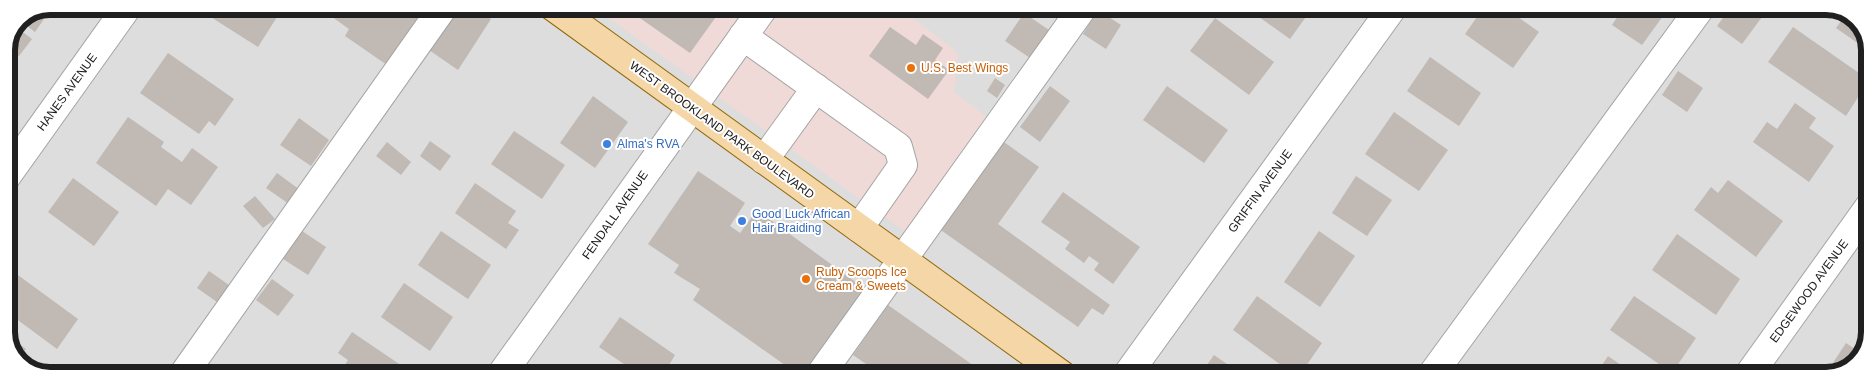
<svg xmlns="http://www.w3.org/2000/svg" width="1876" height="382" font-family="Helvetica,sans-serif">
<style>
.residential{fill:#dedddd}
.commercial{fill:#efdad8}
.building{fill:#c0b9b4}
.lines{fill:none;stroke-linecap:round;stroke-linejoin:round}
.minor-casing{stroke:#a4a4a4;stroke-width:30}
.major-casing{stroke:#906a0c;stroke-width:30}
.minor{stroke:#fff;stroke-width:28}
.major{stroke:#f5d6a7;stroke-width:28}
.food-dot{fill:#e8710a;stroke:#fff;stroke-width:2}
.shop-dot{fill:#3f7fe0;stroke:#fff;stroke-width:2}
.labels{text-anchor:middle;dominant-baseline:central;stroke-width:4;stroke-linejoin:round;paint-order:stroke}
.food-label{font-size:12px;fill:#c56008;stroke:#fff;text-anchor:start}
.street-label{font-size:12px;fill:#202020;stroke:#fff}
.shop-label{font-size:12px;fill:#366cbe;stroke:#fff;text-anchor:start}
.rim{fill:none;stroke:#202020;stroke-width:6}
</style>
<rect width="100%" height="100%" fill="#f0ede7"/>
<polygon class="residential" points="50,6 1834,7 1859,21 1869,45 1869,340 1855,365 1826,376 42,375 19,363 7,337 6,50 19,19"/>
<polygon class="commercial" points="592,6 853,7 869,18 913,18 958,53 954,92 992,121 910,235"/>
<g class="building">
<polygon points="50,6 53,6 35,32 19,20"/>
<polygon points="207,6 284,6 258,47 206,14 210,8"/>
<polygon points="317,6 428,6 387,65 345,36 349,29"/>
<polygon points="458,6 472,6 491,19 458,70 429,50"/>
<polygon points="624,7 723,7 690,53"/>
<polygon points="1245,7 1313,7 1290,39"/>
<polygon points="1484,7 1494,13 1498,7 1504,7 1539,32 1513,68 1465,34"/>
<polygon points="1624,7 1650,7 1663,16 1642,45 1612,25"/>
<polygon points="1731,7 1757,7 1765,13 1742,44 1717,26"/>
<polygon points="1098,10 1121,25 1106,49 1083,34"/>
<polygon points="1024,13 1049,30 1030,58 1005,41"/>
<polygon points="1846,14 1859,21 1869,45 1869,51 1836,28"/>
<polygon points="1215,18 1274,62 1249,95 1190,51"/>
<polygon points="16,27 32,39 19,56 10,50 6,55 6,50"/>
<polygon points="890,27 916,45 923,34 943,48 935,60 949,70 928,99 869,56"/>
<polygon points="1793,27 1869,80 1846,116 1768,62"/>
<polygon points="168,53 234,99 215,126 209,121 199,134 140,93"/>
<polygon points="1430,57 1481,93 1459,126 1407,91"/>
<polygon points="1678,71 1703,88 1687,112 1662,95"/>
<polygon points="995,78 1005,85 997,98 987,91"/>
<polygon points="1050,86 1070,101 1040,142 1020,127"/>
<polygon points="1167,86 1228,130 1204,163 1143,120"/>
<polygon points="593,96 628,122 595,168 560,143"/>
<polygon points="1795,103 1816,118 1809,128 1834,146 1809,182 1753,142 1767,122 1777,129"/>
<polygon points="1394,112 1448,150 1419,191 1365,154"/>
<polygon points="128,117 164,142 161,147 182,162 192,148 218,167 191,205 168,189 156,206 96,163"/>
<polygon points="299,118 329,140 311,166 280,145"/>
<polygon points="514,131 565,165 542,199 491,164"/>
<polygon points="1001,140 1039,167 998,224 1110,305 1103,315 1092,308 1078,327 938,228"/>
<polygon points="430,141 451,156 440,171 420,156"/>
<polygon points="387,142 411,162 401,175 376,156"/>
<polygon points="698,171 745,203 730,226 740,233 757,210 865,289 804,375 799,375 693,300 700,289 674,273 679,265 648,244"/>
<polygon points="277,173 300,190 289,204 266,188"/>
<polygon points="1356,176 1392,200 1367,236 1332,213"/>
<polygon points="73,178 119,212 94,246 48,212"/>
<polygon points="1728,180 1783,221 1756,257 1694,210 1711,187 1718,193"/>
<polygon points="475,183 516,211 508,223 519,230 506,249 455,213"/>
<polygon points="1063,192 1140,247 1113,284 1094,270 1099,263 1089,256 1084,263 1065,249 1070,242 1041,222"/>
<polygon points="255,196 275,219 263,228 243,206"/>
<polygon points="302,231 326,247 308,275 283,259"/>
<polygon points="441,231 491,265 468,299 418,265"/>
<polygon points="1319,231 1355,256 1320,307 1284,282"/>
<polygon points="1677,234 1740,279 1716,315 1652,270"/>
<polygon points="11,270 78,319 57,349 7,312 7,276"/>
<polygon points="209,271 229,285 217,302 197,288"/>
<polygon points="272,279 294,295 278,316 256,300"/>
<polygon points="404,283 453,317 430,351 381,317"/>
<polygon points="1257,296 1322,343 1299,376 1296,376 1233,330"/>
<polygon points="1634,296 1696,338 1672,373 1610,330"/>
<polygon points="888,305 987,375 882,375 853,355"/>
<polygon points="1869,313 1869,329 1861,324"/>
<polygon points="620,317 675,355 669,365 683,375 640,375 599,347"/>
<polygon points="352,332 414,374 354,375 343,368 348,360 338,353"/>
<polygon points="7,335 26,349 23,353 33,360 27,367 19,363"/>
<polygon points="1846,343 1861,353 1855,365 1830,374 1827,372"/>
<polygon points="1214,355 1243,375 1200,375"/>
<polygon points="1608,356 1637,376 1595,376"/>
<polygon points="592,366 606,375 586,375"/>
</g>
<g class="lines">
<defs>
<g id="minor">
<polyline points="743,36 898,147 903,165 859,228"/>
<polyline points="764,160 816,88"/>
<polyline points="6,177 128,6"/>
<polyline points="183,375 444,6"/>
<polyline points="501,375 764,7"/>
<polyline points="820,375 1083,7"/>
<polyline points="1127,375 1393,7"/>
<polyline points="1431,376 1701,7"/>
<polyline points="1748,376 1869,207"/>
</g>
<polyline id="major" points="552,6 1062,375"/>
</defs>
<use href="#minor" class="minor-casing"/>
<use href="#major" class="major-casing"/>
<use href="#minor" class="minor"/>
<use href="#major" class="major"/>
</g>
<g class="food-dot">
<circle cx="911" cy="68" r="5"/>
<circle cx="806" cy="279" r="5"/>
</g>
<g class="shop-dot">
<circle cx="607" cy="144" r="5"/>
<circle cx="742" cy="221" r="5"/>
</g>
<g class="labels">
<g class="food-label">
<text x="921" y="68">U.S. Best Wings</text>
<text x="816" y="272">Ruby Scoops Ice<tspan x="816" dy="14">Cream &amp; Sweets</tspan></text>
</g>
<g class="street-label">
<text transform="translate(67 92) rotate(-54)">HANES AVENUE</text>
<text transform="translate(722 130) rotate(36)">WEST BROOKLAND PARK BOULEVARD</text>
<text transform="translate(1260 191) rotate(-54)">GRIFFIN AVENUE</text>
<text transform="translate(615 215) rotate(-55)">FENDALL AVENUE</text>
<text transform="translate(1809 291) rotate(-54)">EDGEWOOD AVENUE</text>
</g>
<g class="shop-label">
<text x="617" y="144">Alma's RVA</text>
<text x="752" y="214">Good Luck African<tspan x="752" dy="14">Hair Braiding</tspan></text>
</g>
</g>
<path d="M0 0H1876V382H0ZM50 15H1826A35 35 0 0 1 1861 50V332A35 35 0 0 1 1826 367H50A35 35 0 0 1 15 332V50A35 35 0 0 1 50 15Z" fill="#fff" fill-rule="evenodd"/>
<path class="rim" d="M50 15H1826A35 35 0 0 1 1861 50V332A35 35 0 0 1 1826 367H50A35 35 0 0 1 15 332V50A35 35 0 0 1 50 15Z"/>
</svg>
